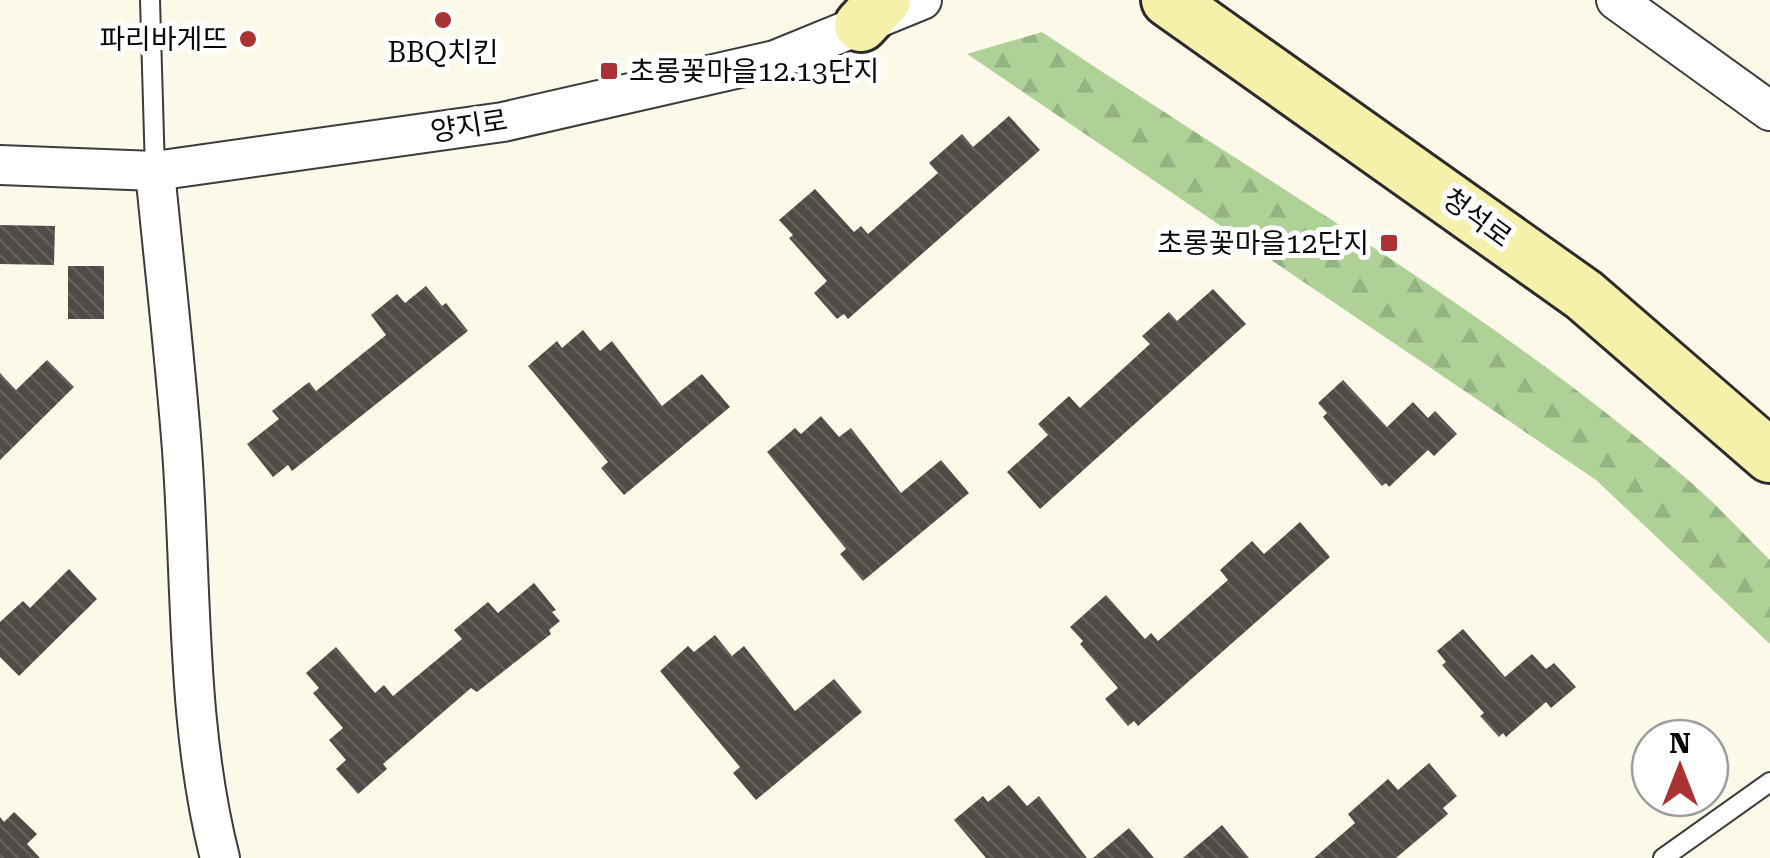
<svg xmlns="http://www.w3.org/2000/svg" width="1770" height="858" font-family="'Roboto Serif','Noto Sans KR',serif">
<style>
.forest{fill:url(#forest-firs)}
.building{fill:url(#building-back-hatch)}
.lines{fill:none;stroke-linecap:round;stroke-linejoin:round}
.service-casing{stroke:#3c3c3c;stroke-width:22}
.minor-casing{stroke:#3c3c3c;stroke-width:42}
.secondary-casing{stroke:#2b2b2b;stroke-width:58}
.service{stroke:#fff;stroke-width:18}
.minor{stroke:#fff;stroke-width:38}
.secondary{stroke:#f6f1aa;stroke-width:52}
.poi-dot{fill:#a93232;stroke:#fff;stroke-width:4}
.labels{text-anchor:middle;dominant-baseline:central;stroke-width:10;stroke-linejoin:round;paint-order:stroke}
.poi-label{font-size:28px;fill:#090909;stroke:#fff;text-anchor:end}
.street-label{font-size:28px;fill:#090909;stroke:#fff}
</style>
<defs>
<pattern id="forest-firs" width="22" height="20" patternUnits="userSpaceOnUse" patternTransform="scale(2.5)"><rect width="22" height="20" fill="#afd198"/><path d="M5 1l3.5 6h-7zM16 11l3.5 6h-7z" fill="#95b282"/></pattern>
<pattern id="building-back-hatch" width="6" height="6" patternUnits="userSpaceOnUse" patternTransform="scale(2.5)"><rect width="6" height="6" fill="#514b47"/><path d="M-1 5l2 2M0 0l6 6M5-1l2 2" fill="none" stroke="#65605d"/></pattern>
</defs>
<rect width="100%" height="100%" fill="#fdf9e8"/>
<path class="forest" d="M1042 32C1262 179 1494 312 1695 486 1721 509 1745 536 1770 560V644L1596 480 967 54Z"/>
<g class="building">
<polygon points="1009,116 1040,150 848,319 844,314 837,319 814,293 827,281 789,238 793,235 779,220 815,189 854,232 861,226 868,234 938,173 929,163 962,134 973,147"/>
<polygon points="0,225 55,226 54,265 0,264"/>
<rect x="68" y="266" width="36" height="53"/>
<polygon points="426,286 442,306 446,303 468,331 292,471 288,465 273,477 247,444 279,419 272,411 309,382 316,391 386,335 371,315 397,294 405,303"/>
<polygon points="1213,289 1246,324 1040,509 1007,472 1048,435 1038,424 1069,396 1080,408 1150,344 1142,336 1169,312 1177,321"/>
<polygon points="583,330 600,351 612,341 662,406 702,374 730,407 624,495 601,468 608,462 528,366 557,341 562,348"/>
<polygon points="47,360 74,387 0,460 0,373 16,390"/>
<polygon points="1343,380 1387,427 1413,402 1428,418 1435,411 1457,434 1434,456 1428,450 1389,487 1386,483 1382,486 1323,417 1327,413 1318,403"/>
<polygon points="821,416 839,437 851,428 901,493 941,460 969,493 863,581 840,554 846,549 767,452 795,428 801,434"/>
<polygon points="1300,522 1330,557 1138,726 1134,721 1128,726 1105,699 1118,688 1080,644 1083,641 1070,627 1106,595 1145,639 1151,633 1158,641 1228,580 1220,570 1252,541 1264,554"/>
<polygon points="69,569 97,599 19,676 0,657 0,622 23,601 30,608"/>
<polygon points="534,583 556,610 552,612 560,621 549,630 551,634 477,692 471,688 383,764 387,769 358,794 336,769 346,760 329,740 343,728 313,693 319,688 306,673 336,647 375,693 384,685 393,696 462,639 454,630 488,602 498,613"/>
<polygon points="1463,629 1505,677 1532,654 1546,669 1554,663 1576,687 1551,708 1546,702 1506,737 1503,733 1499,737 1480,716 1484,713 1442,665 1446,662 1437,651"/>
<polygon points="715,635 732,656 744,646 795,711 834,679 862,712 756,800 733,773 740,767 660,671 688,646 694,652"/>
<polygon points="1429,763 1457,796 1443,808 1448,814 1396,858 1314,858 1355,823 1348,814 1388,779 1398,790"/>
<polygon points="1009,785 1027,806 1039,796 1087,858 986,858 954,820 983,796 988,802"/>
<polygon points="14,812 37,834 27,844 40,858 0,858 0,817 4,822"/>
<polygon points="1222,825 1249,858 1183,858"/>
<polygon points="1129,828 1154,858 1093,858"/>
</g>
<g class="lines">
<defs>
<g id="service">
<polyline points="150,0 155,171"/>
<polyline points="1663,858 1770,782"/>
</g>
<g id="minor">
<polyline points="1616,0 1770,111"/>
<polyline points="0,165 155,171 503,122 775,60 922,0"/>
<path d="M155 171C164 264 175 357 182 450 192 586 186 725 220 858"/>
</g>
<g id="secondary">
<polyline points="1168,0 1584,295 1770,456"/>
<polyline points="861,25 884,0"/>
</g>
</defs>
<use href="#service" class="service-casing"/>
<use href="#minor" class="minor-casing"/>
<use href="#secondary" class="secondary-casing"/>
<use href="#service" class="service"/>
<use href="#minor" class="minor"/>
<use href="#secondary" class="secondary"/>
</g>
<g class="poi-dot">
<circle cx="443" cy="20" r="10"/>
<circle cx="248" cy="39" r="10"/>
<rect x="599" y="61" width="20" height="20" rx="5"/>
<rect x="1379" y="233" width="20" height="20" rx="5"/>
</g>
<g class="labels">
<g class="poi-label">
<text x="228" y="39">파리바게뜨</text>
<text x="443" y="52" text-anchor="middle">BBQ치킨</text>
<text x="629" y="71" text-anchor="start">초롱꽃마을12.13단지</text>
<text x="1369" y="243">초롱꽃마을12단지</text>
</g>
<g class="street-label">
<text transform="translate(469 126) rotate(-9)">양지로</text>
<text transform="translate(1477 218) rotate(36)">청석로</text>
</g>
</g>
<g transform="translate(1680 768)"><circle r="48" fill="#ffffff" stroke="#9d9d9d" stroke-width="2.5"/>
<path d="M0-8L18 38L0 25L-18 38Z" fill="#a93232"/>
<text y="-15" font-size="28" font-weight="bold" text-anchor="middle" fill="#090909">N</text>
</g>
</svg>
